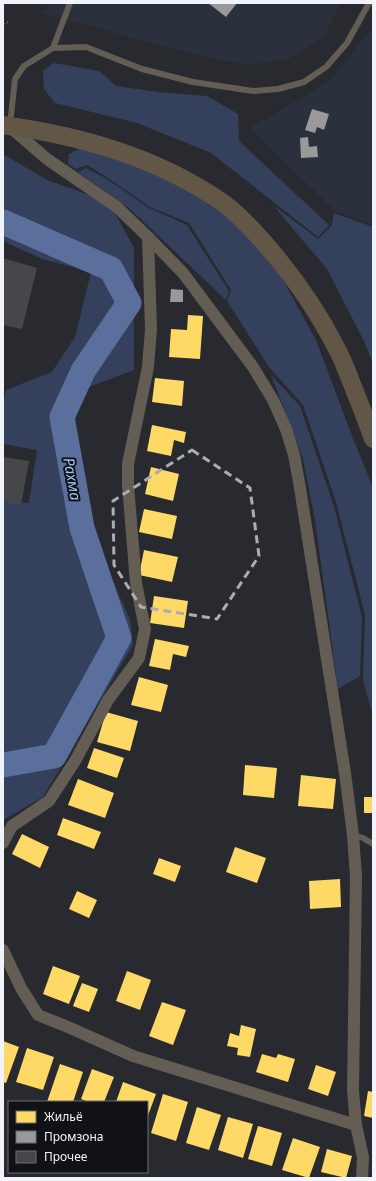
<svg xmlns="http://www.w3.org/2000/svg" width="376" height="1181" font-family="'Noto Sans',sans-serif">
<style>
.built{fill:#2b303d}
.green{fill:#34405c}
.homes{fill:#ffd966}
.industry{fill:#999}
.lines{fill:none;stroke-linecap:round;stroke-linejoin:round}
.river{stroke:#5b6f9d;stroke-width:25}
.building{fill:#46474b}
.path{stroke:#68645f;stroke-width:2.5;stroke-dasharray:1 3;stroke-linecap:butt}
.lane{stroke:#635d54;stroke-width:6}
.street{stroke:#635d54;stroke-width:12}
.primary{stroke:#625746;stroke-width:18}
.marked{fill:none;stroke:#abadb3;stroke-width:3;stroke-dasharray:8 5;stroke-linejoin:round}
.labels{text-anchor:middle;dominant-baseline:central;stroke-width:4;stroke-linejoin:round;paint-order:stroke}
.water-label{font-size:15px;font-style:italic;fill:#a8c3fe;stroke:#101216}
</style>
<rect width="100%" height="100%" fill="#282a2f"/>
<g class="built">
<polygon points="51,3 340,3 325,36 288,59 247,65 200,56 42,13"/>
<polygon points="373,27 373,225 335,211 250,128 330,81"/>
</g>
<g class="green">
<polygon points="54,63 99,71 116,86 158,92 207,96 238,114 239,141 329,225 318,237 211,153 137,123 55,103 44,89 43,71"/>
<polygon points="79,149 93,150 151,170 205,199 249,235 283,280 316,340 352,436 373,488 373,716 363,680 365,615 336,502 303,405 269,367 227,301 231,290 189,223 150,207 108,178 87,165 76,169 68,164 69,154"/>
<polygon points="3,154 47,180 109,202 134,248 134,370 62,397 87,486 88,528 130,619 133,645 43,797 3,820 3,502 29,503 37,450 3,444 3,407 6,390 52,372 75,337 91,272 42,259 3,241"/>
<polygon points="86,168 107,179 149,208 187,225 229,291 226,300 129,208 78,172"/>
<polygon points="273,205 318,239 332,225 334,213 373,227 373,364 365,343 327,269"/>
<polygon points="271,375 300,406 333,503 362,617 360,676 338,689 315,520 303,459"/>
</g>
<g class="homes">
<polygon points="188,315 203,316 200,359 169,357 171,329 187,330"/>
<polygon points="155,378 184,381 182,406 152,402"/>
<polygon points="152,425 186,432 184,443 174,440 171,456 147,451"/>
<polygon points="151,467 179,474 173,501 145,494"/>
<polygon points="144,509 177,516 172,539 139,532"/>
<polygon points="144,550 178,557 172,582 139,575"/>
<polygon points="154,596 188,601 184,628 150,623"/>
<polygon points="155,639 189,646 186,657 173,654 170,670 149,666"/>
<polygon points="139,677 168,685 161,712 131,705"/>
<polygon points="106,712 138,721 130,751 97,742"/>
<polygon points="94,748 124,758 117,778 87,768"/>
<polygon points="245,765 277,768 274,798 243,795"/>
<polygon points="301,775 336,779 333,809 298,806"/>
<polygon points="78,779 114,793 105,818 68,805"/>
<rect x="364" y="797" width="9" height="16"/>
<polygon points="63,818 101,832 94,849 57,835"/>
<polygon points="22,834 49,847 40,868 12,854"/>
<polygon points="235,847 266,858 257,883 226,872"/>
<polygon points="159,858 181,866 175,882 153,874"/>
<polygon points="340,879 341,907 310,909 309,881"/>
<polygon points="77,891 97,900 89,918 69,909"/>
<polygon points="53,966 80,976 69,1004 43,994"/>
<polygon points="127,971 151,980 140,1010 116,1001"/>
<polygon points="82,983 98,989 89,1012 73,1006"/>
<polygon points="162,1002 186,1010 173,1045 149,1036"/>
<polygon points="241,1025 256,1029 250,1057 237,1055 238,1048 227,1046 230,1033 239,1036"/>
<polygon points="3,1041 19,1047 6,1083 3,1082"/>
<polygon points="27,1048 54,1057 43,1090 16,1082"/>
<polygon points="262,1054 276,1058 278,1054 295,1059 288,1082 256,1072"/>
<polygon points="60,1064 83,1072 73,1102 47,1102"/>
<polygon points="316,1065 336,1072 328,1096 308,1089"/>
<polygon points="92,1069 114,1077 104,1102 89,1102 81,1099"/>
<polygon points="123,1082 156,1094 147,1118 147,1102 116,1102"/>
<polygon points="368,1091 373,1092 373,1118 364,1116"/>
<polygon points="163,1094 188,1102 176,1141 151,1133"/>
<polygon points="197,1107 221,1115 209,1150 186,1143"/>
<polygon points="228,1117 253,1124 243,1158 218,1150"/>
<polygon points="258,1126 282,1133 272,1166 248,1159"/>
<polygon points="293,1138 320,1147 309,1178 282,1170"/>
<polygon points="327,1149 352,1156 346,1178 321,1172"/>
</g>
<g class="industry">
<polygon points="208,3 237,3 226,17"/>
<polygon points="312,109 329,114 324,130 317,127 315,133 305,130"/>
<polygon points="308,137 309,147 317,146 318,157 301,158 300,138"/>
<polygon points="171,289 183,290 183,302 170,302"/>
</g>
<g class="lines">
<polyline class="river" points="3,222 111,269 129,303 83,371 62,417 82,528 119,638 54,756 3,765"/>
</g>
<g class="building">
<polygon points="3,258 37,268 22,329 3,325"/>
<polygon points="3,457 29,461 21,505 3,502"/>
</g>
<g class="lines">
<g class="path">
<polyline points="3,21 10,23"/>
<polyline points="3,28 5,22"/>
</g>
<g class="lane">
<polyline points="53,48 70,3"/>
<polyline points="10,125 15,79 24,66 53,48 86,47 142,69 193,82 253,91 278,89 304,82 326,67 347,43 369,3"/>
<polyline points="353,835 363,838 373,844"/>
</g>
<g class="street">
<polyline points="10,127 47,159 117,207 148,237 183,273 253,367 273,400 286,429 294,455 300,488 345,773 353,835 356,877 353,1091 356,1125 363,1157 362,1178"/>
<polyline points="3,843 12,826 49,801 75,761 108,700 139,658 145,629 136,583 128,485 128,464 148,367 151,329 148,237"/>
<polyline points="3,950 21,988 38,1015 68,1027 133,1056 356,1125"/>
</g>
<path class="primary" d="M3 125C81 136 153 156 219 200 237 212 253 230 267 246 294 277 318 312 337 349 342 358 346 369 350 379 358 399 366 419 373 439"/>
</g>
<path class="marked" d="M192 450 250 488 259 556 217 619 141 607 114 565 113 501Z"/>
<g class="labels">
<g class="water-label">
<text transform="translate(73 479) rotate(80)">Рахма</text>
</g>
</g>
<rect width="376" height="1181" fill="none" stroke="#f1f4fa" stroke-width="8"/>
<rect x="8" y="1101" width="140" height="72" fill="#101216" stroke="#6a6c71"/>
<rect x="16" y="1111" width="20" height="12" fill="#ffd966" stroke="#6a6c71"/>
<text x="44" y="1121" font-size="12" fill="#f1f4fa">Жильё</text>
<rect x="16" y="1131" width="20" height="12" fill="#999999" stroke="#6a6c71"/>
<text x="44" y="1141" font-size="12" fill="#f1f4fa">Промзона</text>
<rect x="16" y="1151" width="20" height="12" fill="#46474b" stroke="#6a6c71"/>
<text x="44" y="1161" font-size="12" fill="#f1f4fa">Прочее</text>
</svg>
